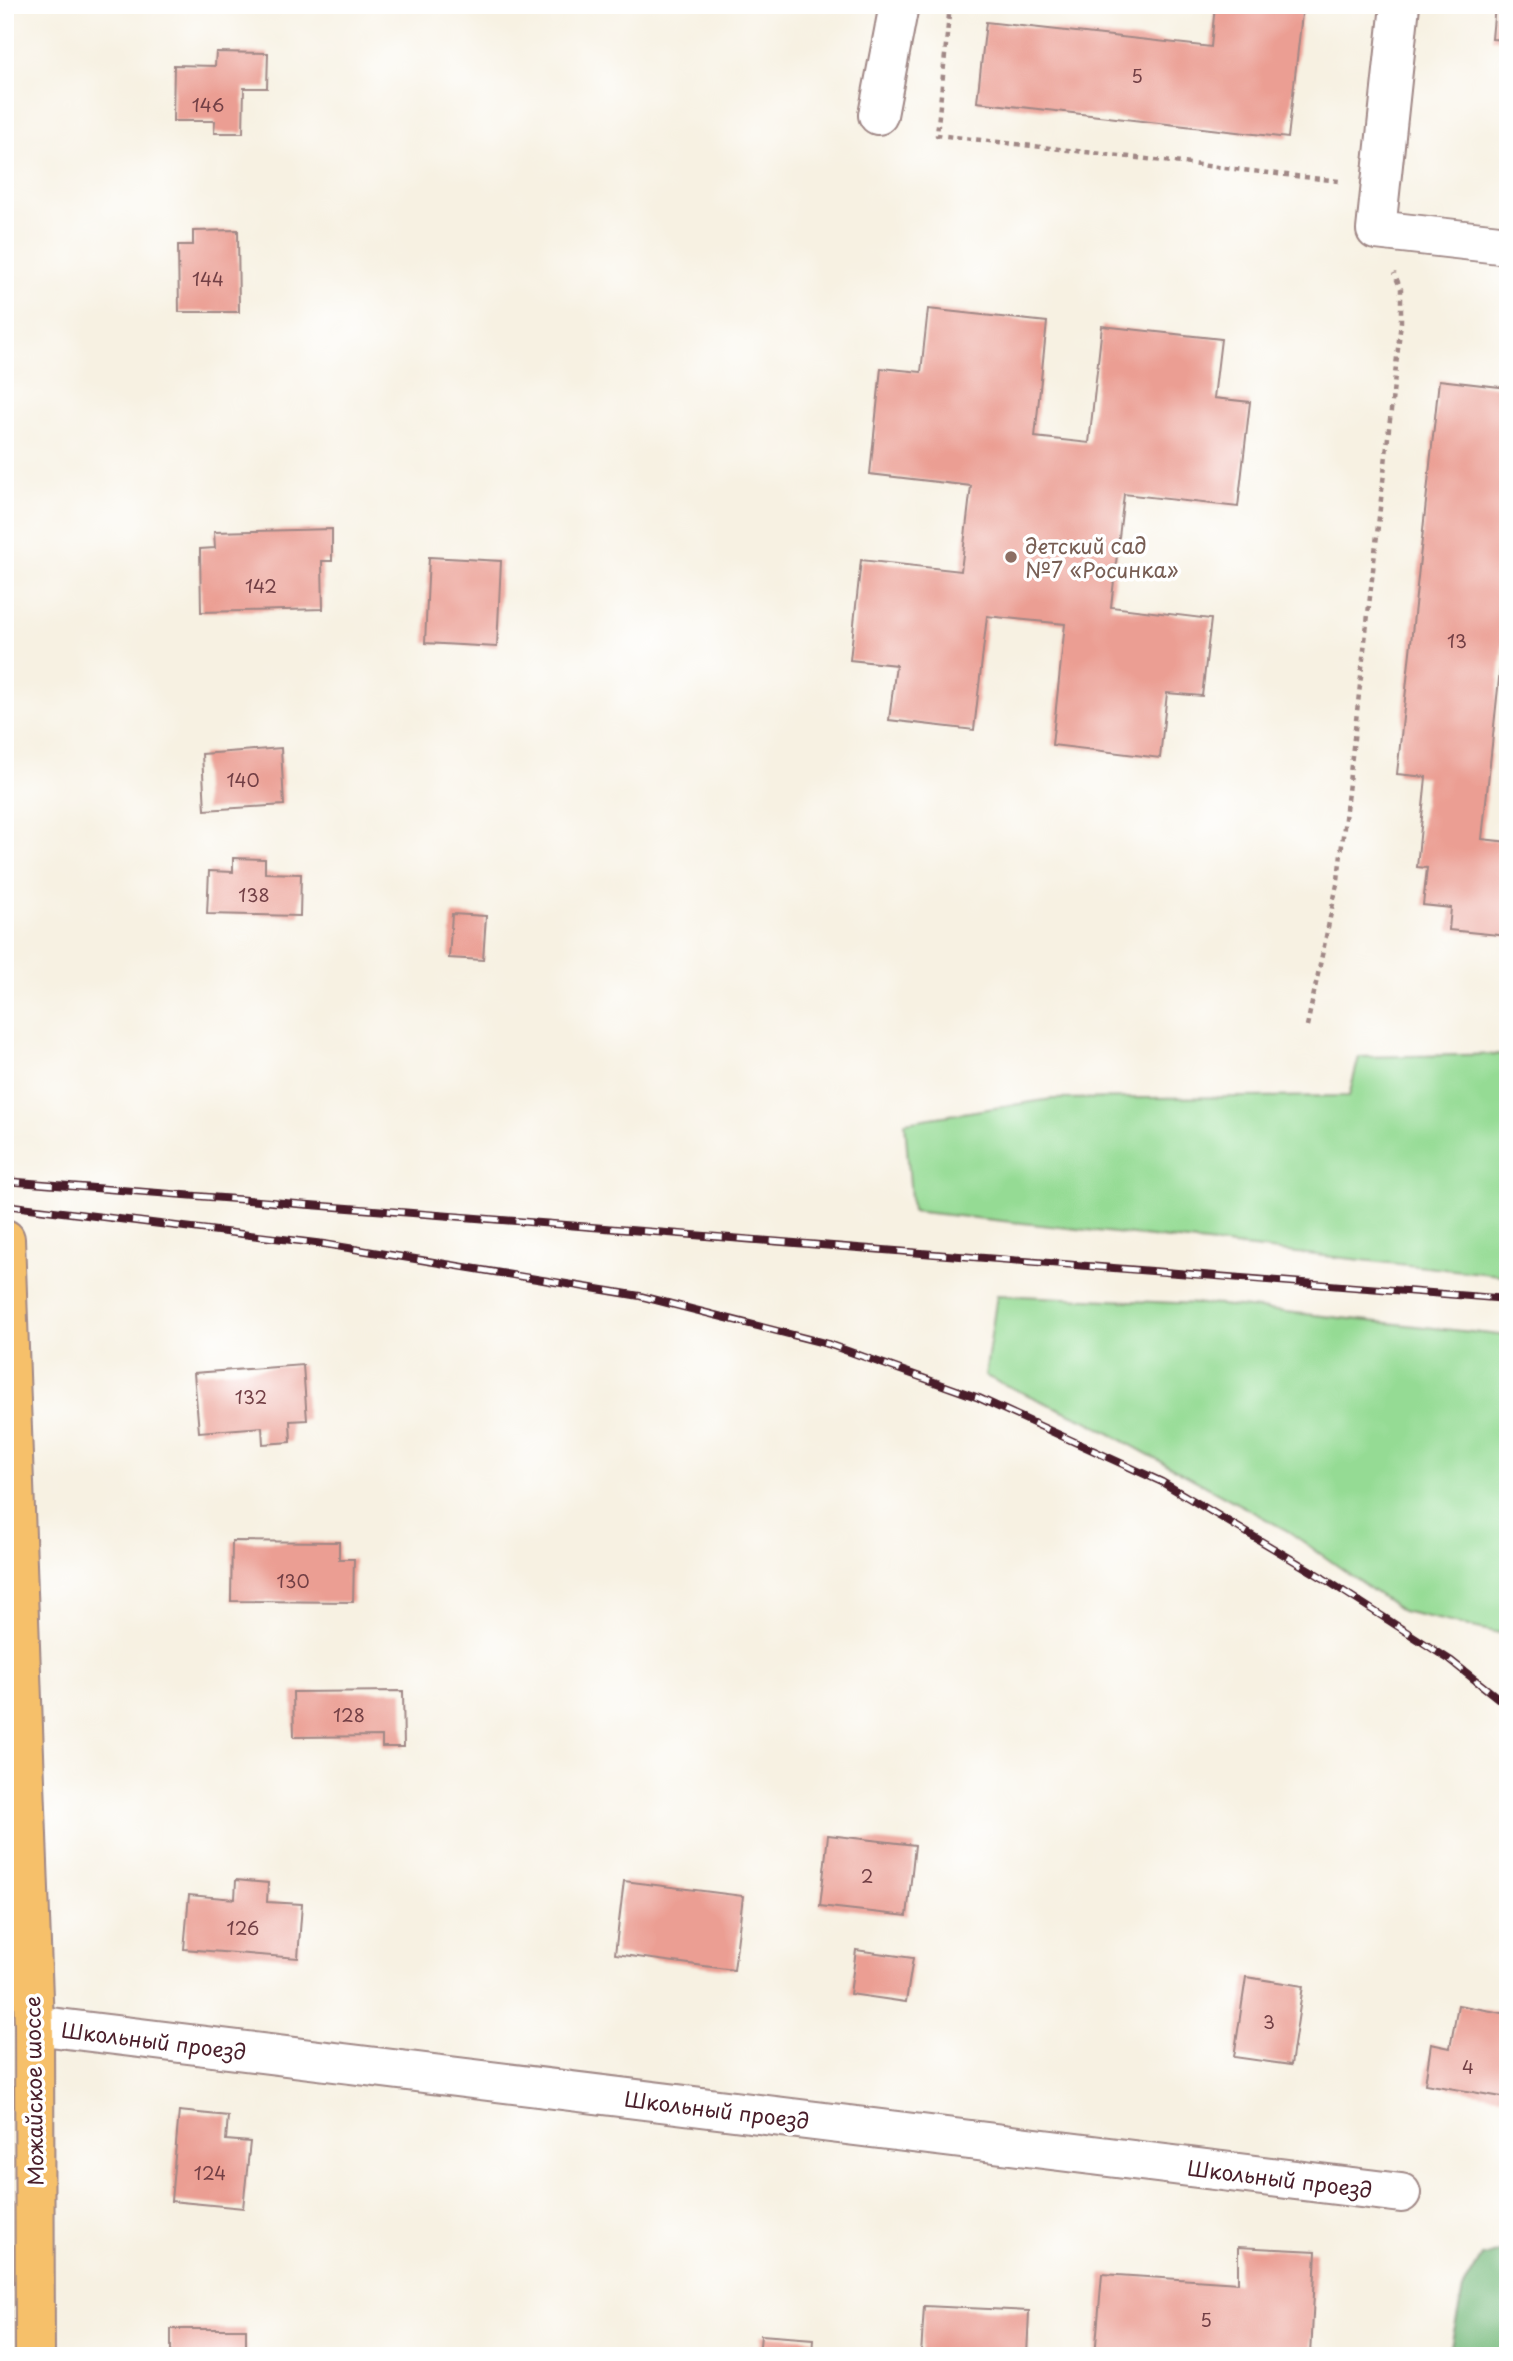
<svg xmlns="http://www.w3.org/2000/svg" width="1513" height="2361" font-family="'Playpen Sans',sans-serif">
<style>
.green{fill:#95db94;stroke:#707d60;stroke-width:2}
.forest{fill:#78bb7e;stroke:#616d54;stroke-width:2}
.building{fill:#eb9e93}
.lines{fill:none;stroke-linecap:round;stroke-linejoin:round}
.minor-casing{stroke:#a08886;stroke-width:42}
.major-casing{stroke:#a08886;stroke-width:42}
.path{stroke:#a08886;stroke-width:4.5;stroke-dasharray:5 5;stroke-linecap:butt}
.minor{stroke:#fff;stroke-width:38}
.major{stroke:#f6c06b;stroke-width:38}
.rail-casing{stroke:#4a1f2b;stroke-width:8}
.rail{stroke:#fff;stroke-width:5;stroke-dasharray:16;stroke-linecap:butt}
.education-dot{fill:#8d6e63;stroke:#fff;stroke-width:2.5}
.labels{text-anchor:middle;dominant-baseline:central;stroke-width:7;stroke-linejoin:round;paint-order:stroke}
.number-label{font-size:18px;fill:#723f45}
.education-label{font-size:21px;fill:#785e54;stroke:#fff;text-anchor:start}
.street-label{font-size:21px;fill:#4a1f2b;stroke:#fff}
</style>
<rect width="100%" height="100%" fill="#fff"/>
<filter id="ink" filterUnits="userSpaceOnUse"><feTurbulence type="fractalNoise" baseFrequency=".0143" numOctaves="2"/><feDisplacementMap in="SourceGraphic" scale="14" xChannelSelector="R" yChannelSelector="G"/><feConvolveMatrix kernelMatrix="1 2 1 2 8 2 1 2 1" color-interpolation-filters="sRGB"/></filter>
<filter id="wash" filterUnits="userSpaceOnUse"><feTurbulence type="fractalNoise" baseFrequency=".00686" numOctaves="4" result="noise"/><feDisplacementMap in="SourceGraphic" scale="28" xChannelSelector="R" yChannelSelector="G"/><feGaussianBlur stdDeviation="1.57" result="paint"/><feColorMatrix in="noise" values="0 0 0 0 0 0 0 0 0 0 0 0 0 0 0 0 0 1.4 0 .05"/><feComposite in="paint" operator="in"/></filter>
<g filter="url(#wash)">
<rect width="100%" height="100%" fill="#f7f1e2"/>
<g class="green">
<polygon points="1508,1054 1508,1276 912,1211 905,1122 1051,1099 1349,1096 1359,1057"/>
<polygon points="997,1295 1221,1305 1508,1336 1508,1635 1402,1611 1288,1531 1089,1422 985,1376"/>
</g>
<polygon class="forest" points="1508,2251 1508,2356 1449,2356 1463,2289 1482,2256"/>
<g id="blocks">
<g class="building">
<polygon points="1215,5 1303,5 1288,138 977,102 986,22 1211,47"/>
<polygon points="1495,5 1508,5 1508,40 1492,39"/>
<polygon points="216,52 268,53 267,88 244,88 243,133 214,133 215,121 173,121 174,65 215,66"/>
<polygon points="238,230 239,312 179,312 178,245 193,245 193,231"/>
<polygon points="928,309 1047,322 1035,437 1089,443 1102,326 1221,339 1214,398 1250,402 1238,507 1124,494 1111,607 1211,619 1202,696 1167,693 1160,758 1052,745 1065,624 987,616 974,730 889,720 896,665 850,660 861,560 961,571 971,486 870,474 881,368 921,372"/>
<polygon points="1439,380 1508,388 1508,594 1482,839 1508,842 1508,936 1449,930 1451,908 1423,905 1427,868 1417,867 1426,777 1397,774"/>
<polygon points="332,529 332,561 322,561 323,609 201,612 200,549 215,548 214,532"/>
<polygon points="429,557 501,561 497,647 425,643"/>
<polygon points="281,748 284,805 205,810 202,754"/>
<polygon points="233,858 265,859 265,873 301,874 300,916 207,914 209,871 233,872"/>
<polygon points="452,914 486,916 483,960 449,958"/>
<polygon points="303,1365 307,1420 290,1421 291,1442 263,1444 262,1427 199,1432 194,1373"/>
<polygon points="232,1541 339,1542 339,1559 354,1559 353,1602 231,1601"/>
<polygon points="403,1691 404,1747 382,1747 382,1736 294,1737 293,1692"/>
<polygon points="828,1835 915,1845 907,1916 820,1906"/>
<polygon points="236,1880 268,1883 267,1902 302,1904 298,1958 184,1949 189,1895 235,1899"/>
<polygon points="624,1881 743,1896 734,1970 615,1954"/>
<polygon points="856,1950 913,1958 906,2002 850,1994"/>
<polygon points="1246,1977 1303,1986 1291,2065 1234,2057"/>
<polygon points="1458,2005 1508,2014 1508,2098 1425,2084 1431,2044 1450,2048"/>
<polygon points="179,2111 228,2116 226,2140 250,2142 243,2208 171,2201"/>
<polygon points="1238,2247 1316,2251 1311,2356 1095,2356 1102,2274 1238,2283"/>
<polygon points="924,2306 1029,2311 1027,2356 921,2356"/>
<rect x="171" y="2329" width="75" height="27"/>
<polygon points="761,2335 813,2339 812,2356 759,2356"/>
</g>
</g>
</g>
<g filter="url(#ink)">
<use href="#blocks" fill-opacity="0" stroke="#a08886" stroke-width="2"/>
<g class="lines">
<defs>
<g id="minor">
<polyline points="1400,5 1376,230 1508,245"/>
<polyline points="878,115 899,5"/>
<polyline points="34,2025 1401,2193"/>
</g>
<polyline id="major" points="5,1239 34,2025 35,2356"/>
</defs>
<use href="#minor" class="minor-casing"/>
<use href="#major" class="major-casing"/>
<g class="path">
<polyline points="950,5 937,135 1339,181"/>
<polyline points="1307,1026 1338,880 1401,322 1401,289 1394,273"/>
</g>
<use href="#minor" class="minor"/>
<use href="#major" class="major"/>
<defs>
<g id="rail">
<polyline points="5,1181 1508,1299"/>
<polyline points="5,1205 324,1244 640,1296 828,1344 979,1398 1162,1482 1323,1578 1450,1660 1508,1706"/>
</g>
</defs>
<use href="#rail" class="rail-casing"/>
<use href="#rail" class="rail"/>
</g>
</g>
<circle class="education-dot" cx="1011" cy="557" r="7"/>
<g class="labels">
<g class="number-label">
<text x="1137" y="75">5</text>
<text x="208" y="104">146</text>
<text x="208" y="278">144</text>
<text x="261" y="585">142</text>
<text x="1457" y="640">13</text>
<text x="243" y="779">140</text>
<text x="254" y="894">138</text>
<text x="251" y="1396">132</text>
<text x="293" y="1580">130</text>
<text x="349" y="1714">128</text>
<text x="867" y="1875">2</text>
<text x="243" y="1927">126</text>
<text x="1269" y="2021">3</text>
<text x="1468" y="2066">4</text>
<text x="210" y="2172">124</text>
<text x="1206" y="2319">5</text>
</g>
<g class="education-label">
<text x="1025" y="545">детский сад<tspan x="1025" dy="24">№7 «Росинка»</tspan></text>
</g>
<g class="street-label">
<text transform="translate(154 2040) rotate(7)">Школьный проезд</text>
<text transform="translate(33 2091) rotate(-91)">Можайское шоссе</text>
<text transform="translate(717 2109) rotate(7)">Школьный проезд</text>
<text transform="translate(1280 2178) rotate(7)">Школьный проезд</text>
</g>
</g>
<rect width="1513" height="2361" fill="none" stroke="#fff" stroke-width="28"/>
</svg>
